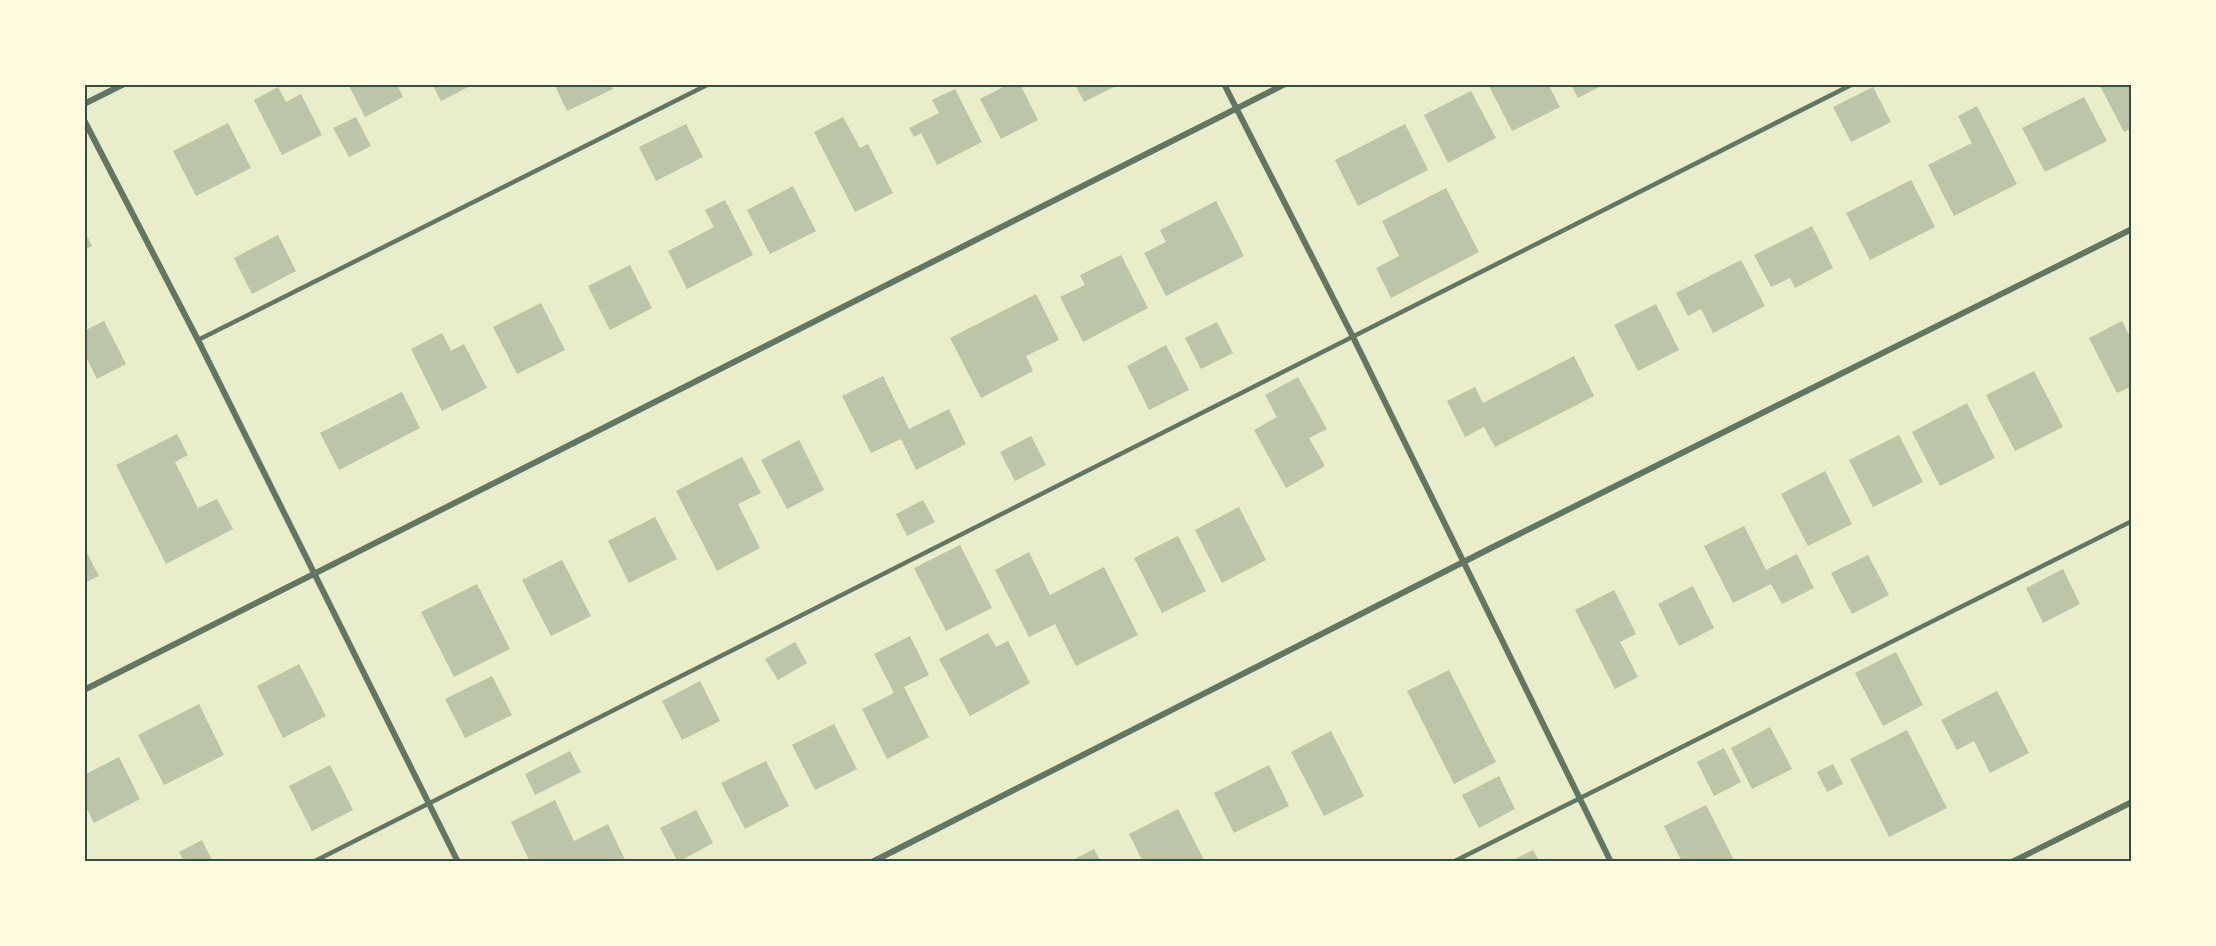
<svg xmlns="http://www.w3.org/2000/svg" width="2216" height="946" font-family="'Public Sans',sans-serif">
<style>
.building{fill:#bcc5a7}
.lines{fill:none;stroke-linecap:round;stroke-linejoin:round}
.service{stroke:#617663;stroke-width:4.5}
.minor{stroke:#617663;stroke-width:6}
.neatline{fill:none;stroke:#344e41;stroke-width:2}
</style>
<rect width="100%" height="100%" fill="#e9edc9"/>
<g class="building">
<polygon points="348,84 397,84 403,97 365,117"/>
<polygon points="432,84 474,84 441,101"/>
<polygon points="554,84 610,84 613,89 567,111"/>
<polygon points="1009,84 1020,84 1038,120 1001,139 980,99"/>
<polygon points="1075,84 1120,84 1084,102"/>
<polygon points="1488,84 1548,84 1560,107 1512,131"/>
<polygon points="1571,84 1605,84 1578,98"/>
<polygon points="2104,84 2132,84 2132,128 2124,132 2100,86"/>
<polygon points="278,87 286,102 301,94 322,135 282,155 254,100"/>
<polygon points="1873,87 1891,122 1851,142 1833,107"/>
<polygon points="955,89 982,142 937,165 921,133 914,137 909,128 939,113 932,100"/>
<polygon points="1471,91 1496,138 1448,163 1424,115"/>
<polygon points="2084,97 2107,141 2045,172 2022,128"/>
<polygon points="1977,106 2017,184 1954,216 1928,165 1972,143 1958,116"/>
<polygon points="356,117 371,146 349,157 333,128"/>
<polygon points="843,117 860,148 868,144 893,193 855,212 814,132"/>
<polygon points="228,123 251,168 196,196 173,151"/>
<polygon points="686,124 703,157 656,181 639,147"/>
<polygon points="1405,124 1428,170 1358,206 1335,160"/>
<polygon points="1911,180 1935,227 1870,260 1846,213"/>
<polygon points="793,186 816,231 770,254 747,210"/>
<polygon points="1446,188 1479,252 1391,298 1376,268 1399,256 1382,221"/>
<polygon points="725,200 753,255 687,289 668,251 714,227 705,210"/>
<polygon points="1216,201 1244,256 1166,296 1144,253 1166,242 1160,230"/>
<polygon points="1812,226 1833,268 1795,288 1790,278 1771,287 1754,255"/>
<polygon points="84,230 92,246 84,250"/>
<polygon points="278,235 296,271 252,294 234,258"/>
<polygon points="1121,255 1148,308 1083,342 1060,297 1085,285 1080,275"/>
<polygon points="1741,260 1765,306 1713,333 1701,309 1688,316 1676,293"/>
<polygon points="630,265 652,308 610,330 588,286"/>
<polygon points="1036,294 1059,340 1026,356 1033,371 981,398 950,338"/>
<polygon points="541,303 565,350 517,374 493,327"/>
<polygon points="1656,304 1679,350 1638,371 1614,325"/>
<polygon points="104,321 126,364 97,379 84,353 84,331"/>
<polygon points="2122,321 2129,335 2132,334 2132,386 2117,393 2089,338"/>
<polygon points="1217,322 1233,353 1201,369 1185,338"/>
<polygon points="442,333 451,351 464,344 487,388 442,411 411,349"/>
<polygon points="1166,345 1189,390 1149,410 1127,366"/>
<polygon points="1574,356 1594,396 1495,447 1484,427 1465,437 1447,401 1475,387 1483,403"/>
<polygon points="2034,371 2063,427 2015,451 1986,395"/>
<polygon points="883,376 909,429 949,409 966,444 916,470 901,439 871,453 842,396"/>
<polygon points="1298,377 1327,429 1309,438 1325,466 1286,488 1254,430 1277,417 1265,395"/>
<polygon points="402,392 420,428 339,470 320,433"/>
<polygon points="1967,403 1995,458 1940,486 1912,432"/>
<polygon points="177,434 188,455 175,462 198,508 217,499 233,529 166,564 116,465"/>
<polygon points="1899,435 1923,482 1873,507 1849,460"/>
<polygon points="1031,436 1046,465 1015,481 1000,452"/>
<polygon points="799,440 824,490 787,509 761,460"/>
<polygon points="742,457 761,493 738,504 760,548 717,571 676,491"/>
<polygon points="1825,471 1852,524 1808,546 1781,494"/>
<polygon points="923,500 935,522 907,536 896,514"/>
<polygon points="1239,507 1266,560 1222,583 1195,530"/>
<polygon points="655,517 677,559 629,583 608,541"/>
<polygon points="1744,526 1766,570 1797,554 1814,588 1782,604 1771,584 1733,603 1704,546"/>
<polygon points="1178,536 1206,591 1162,613 1134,558"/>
<polygon points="960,545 992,608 946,631 914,568"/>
<polygon points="84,547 99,576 84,583"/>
<polygon points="1029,552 1050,595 1104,567 1138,635 1076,666 1055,624 1029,637 995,570"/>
<polygon points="1868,555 1889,595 1852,614 1831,573"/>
<polygon points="562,560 591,616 551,636 522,580"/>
<polygon points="2063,569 2080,604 2043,623 2026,588"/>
<polygon points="477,584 510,649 454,677 421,612"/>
<polygon points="1693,586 1714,628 1679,646 1658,604"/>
<polygon points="1614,590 1636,634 1620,642 1638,677 1615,689 1575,610"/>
<polygon points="988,633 996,647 1008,641 1030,683 970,716 939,659"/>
<polygon points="910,636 929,675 904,687 929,737 887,759 862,709 894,693 874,654"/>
<polygon points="795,642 807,663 778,680 765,659"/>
<polygon points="1896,652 1923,705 1883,726 1855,673"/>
<polygon points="299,664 326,716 283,738 257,686"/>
<polygon points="1449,670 1496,762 1454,784 1407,691"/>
<polygon points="492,676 512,715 465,738 445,699"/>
<polygon points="700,681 720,721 682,740 662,701"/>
<polygon points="1997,691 2029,753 1990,773 1974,741 1957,750 1941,720"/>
<polygon points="199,704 224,755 164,785 138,735"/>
<polygon points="834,724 857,769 815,790 792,745"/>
<polygon points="1770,727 1792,769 1752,789 1731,748"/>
<polygon points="1907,730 1947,808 1889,837 1850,759"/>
<polygon points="1331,731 1364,796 1324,816 1291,752"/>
<polygon points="1724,748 1741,782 1714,796 1697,762"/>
<polygon points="570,751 581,772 535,795 525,774"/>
<polygon points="119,757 140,799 94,823 84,803 84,775"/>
<polygon points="766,761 789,806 745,829 721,783"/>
<polygon points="1833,764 1843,784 1827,792 1817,772"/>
<polygon points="330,765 353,810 312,831 289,786"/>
<polygon points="1269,765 1289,806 1234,833 1214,793"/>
<polygon points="1499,776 1515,809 1479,828 1462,795"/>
<polygon points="555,800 574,841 608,824 626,862 530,862 511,822"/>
<polygon points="1706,805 1735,862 1682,862 1664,826"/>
<polygon points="1178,809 1205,862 1178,862 1176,859 1170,862 1143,862 1129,834"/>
<polygon points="696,810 713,843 678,862 660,828"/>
<polygon points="202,840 213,862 184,862 179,852"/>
<polygon points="1094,849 1101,862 1069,862"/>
<polygon points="1533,850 1540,862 1509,862"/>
</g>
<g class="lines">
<g class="service">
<polyline points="198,340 709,84"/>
<polyline points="313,862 1853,84"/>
<polyline points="1453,862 2132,521"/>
</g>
<g class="minor">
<polyline points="1224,84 1353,337 1611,862"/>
<polyline points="84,104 124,84"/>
<polyline points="84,120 198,340 458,862"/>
<polyline points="84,690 1285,84"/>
<polyline points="872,862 1495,546 2132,229"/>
<polyline points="2012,862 2132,802"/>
</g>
</g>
<rect width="2216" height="946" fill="none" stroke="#fefae0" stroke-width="171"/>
<rect x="86" y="86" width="2044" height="774" class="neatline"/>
</svg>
